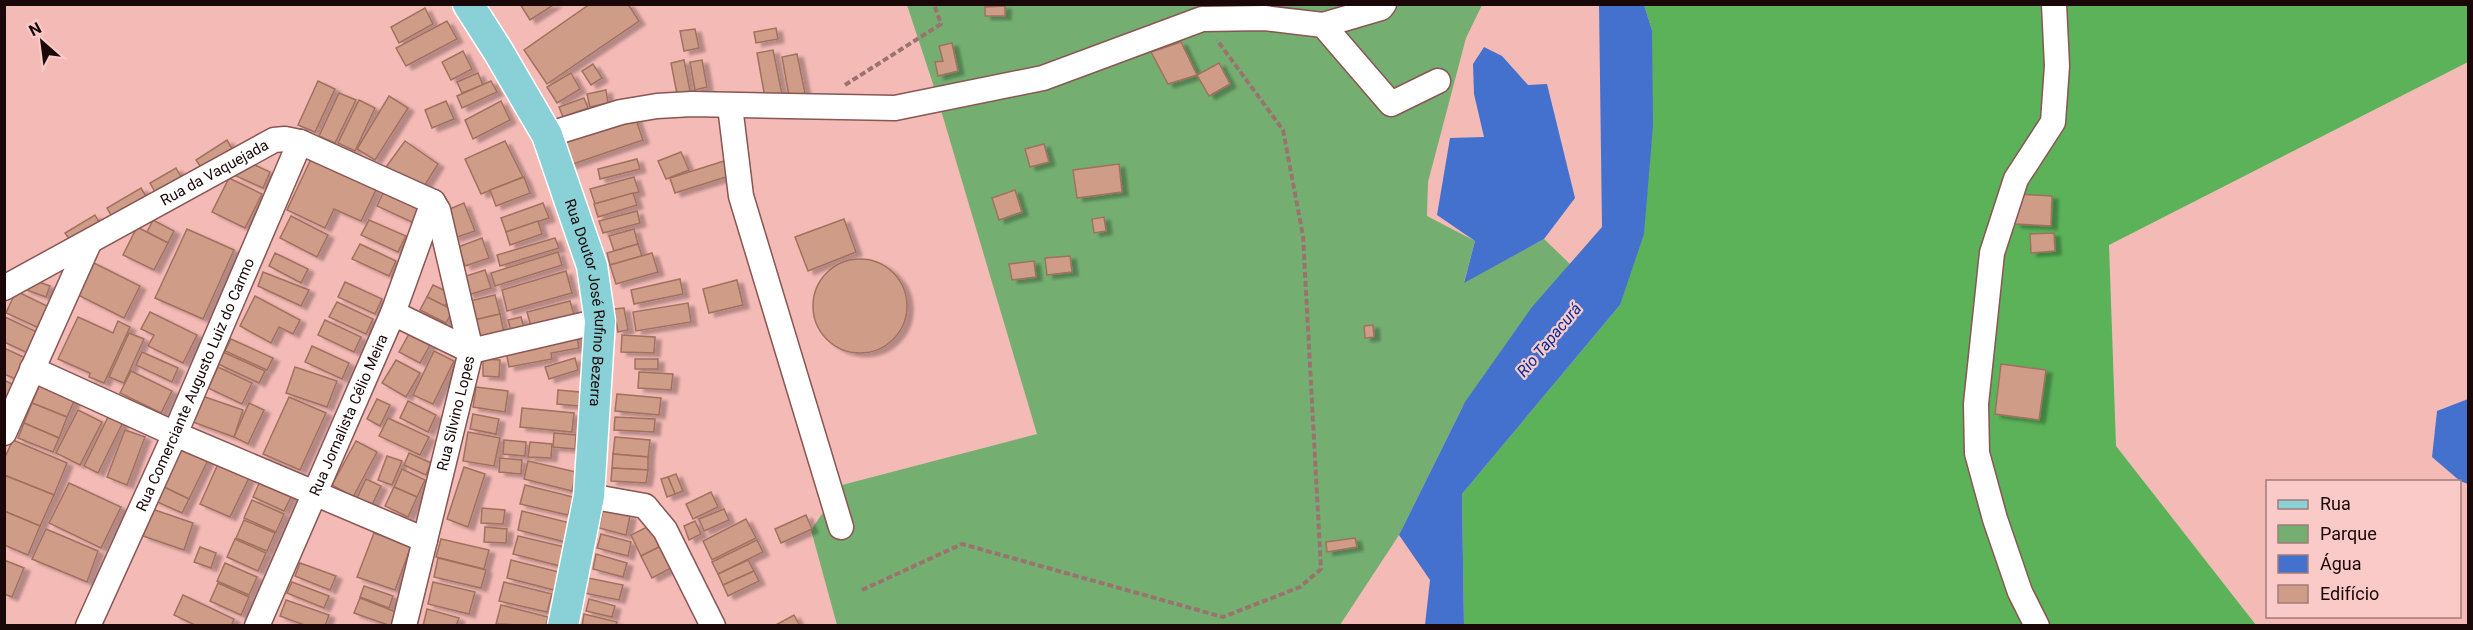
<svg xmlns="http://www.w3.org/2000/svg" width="2473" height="630" font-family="Roboto,sans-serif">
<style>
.green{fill:#74af71}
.forest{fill:#5bb259}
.water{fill:#4571ce}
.building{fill:#cf9c88;stroke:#a1715e;stroke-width:1.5;filter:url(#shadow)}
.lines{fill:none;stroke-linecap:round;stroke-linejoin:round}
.minor-casing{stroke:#885653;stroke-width:27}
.major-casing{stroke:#fff;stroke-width:33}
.path{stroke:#9c726f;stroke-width:4;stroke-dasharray:6 3;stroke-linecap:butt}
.minor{stroke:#fff;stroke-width:24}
.major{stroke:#89d1d7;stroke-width:30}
.labels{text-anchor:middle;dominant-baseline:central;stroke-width:4.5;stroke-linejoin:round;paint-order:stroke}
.street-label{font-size:15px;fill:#1a0707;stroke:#f9cac7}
.water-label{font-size:16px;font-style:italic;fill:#022d9a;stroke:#f9cac7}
</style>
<defs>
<filter id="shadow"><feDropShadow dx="6" dy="3.5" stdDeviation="1.5" flood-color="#0004"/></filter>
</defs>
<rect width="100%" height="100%" fill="#f4bab6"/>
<polygon class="green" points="907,5 1482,5 1466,38 1428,182 1427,216 1475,241 1464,282 1544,239 1570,264 1462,408 1399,535 1340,625 837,625 811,530 842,485 1037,434 935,90"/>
<polygon class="forest" points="1644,5 2468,5 2468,62 2109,245 2116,446 2256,625 1464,625 1462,494 1620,305 1652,30"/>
<g class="water">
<polygon points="1599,5 1644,5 1652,30 1653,126 1644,234 1620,305 1462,494 1464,625 1425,625 1430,580 1399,535 1465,402 1532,307 1602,227"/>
<polygon points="1484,47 1502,56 1528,85 1547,84 1575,198 1544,239 1464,283 1475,241 1437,215 1450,138 1484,137 1474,94 1473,64"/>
<polygon points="2468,399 2468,484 2460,481 2432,457 2437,411"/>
</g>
<g class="building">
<polygon points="520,4 555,4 530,20"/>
<polygon points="590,4 628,4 639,21 547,84 524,50"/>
<polygon points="1005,6 1005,16 985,16 985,7"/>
<polygon points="425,8 433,24 399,43 391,27"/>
<polygon points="447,21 457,39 406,66 396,48"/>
<polygon points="776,28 778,39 756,43 754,32"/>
<polygon points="695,29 699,48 684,51 680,31"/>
<polygon points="1181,42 1197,75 1168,84 1151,52"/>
<polygon points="952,43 958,71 938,76 935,62 943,61 939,46"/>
<polygon points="773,50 782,94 765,98 757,53"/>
<polygon points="463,51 472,69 451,80 442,62"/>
<polygon points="797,54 805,93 789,96 782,57"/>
<polygon points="684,60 690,91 677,94 671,63"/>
<polygon points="702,60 707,87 695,90 690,62"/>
<polygon points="1219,63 1230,84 1209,96 1197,75"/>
<polygon points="593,64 602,78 591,85 582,71"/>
<polygon points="478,73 483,85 462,93 457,82"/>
<polygon points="571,73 580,89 557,103 547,87"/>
<polygon points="318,81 335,89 315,132 298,125"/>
<polygon points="491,81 497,92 462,108 457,96"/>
<polygon points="606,90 608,103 590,107 587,94"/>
<polygon points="339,93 356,100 335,143 319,136"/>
<polygon points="389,96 408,108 375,160 357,149"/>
<polygon points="584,98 588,108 563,117 559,107"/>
<polygon points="359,100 375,108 355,151 338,143"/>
<polygon points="446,101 454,119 432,128 425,110"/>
<polygon points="501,101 510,120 473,139 465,120"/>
<polygon points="635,117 643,140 570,165 562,143"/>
<polygon points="227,140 234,152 204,172 196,160"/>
<polygon points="405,141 438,164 423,188 386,167"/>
<polygon points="505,141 523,177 481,194 465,159"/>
<polygon points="1044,144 1049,162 1030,167 1025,149"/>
<polygon points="681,152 689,170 666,179 658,161"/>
<polygon points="311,159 376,190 361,221 334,209 325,228 287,210"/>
<polygon points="637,159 640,169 600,179 598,169"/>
<polygon points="244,160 270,172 263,188 236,176"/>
<polygon points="724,161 729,176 675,193 670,178"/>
<polygon points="1119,164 1122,192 1077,198 1073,170"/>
<polygon points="176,168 184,182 158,197 150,183"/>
<polygon points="524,177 530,193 496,206 490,190"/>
<polygon points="634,177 639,192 595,204 590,189"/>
<polygon points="229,178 262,194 245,228 212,212"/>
<polygon points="141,188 150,203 116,224 107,208"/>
<polygon points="1015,190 1022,212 999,220 992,198"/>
<polygon points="384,191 421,207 414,223 377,206"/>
<polygon points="633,193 637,205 598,217 594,204"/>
<polygon points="2016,194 2052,196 2051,226 2015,224"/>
<polygon points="464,203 475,231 454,238 445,211"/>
<polygon points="543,203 549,218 506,232 501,218"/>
<polygon points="637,211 640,223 603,233 599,221"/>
<polygon points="95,215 103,229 74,246 65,233"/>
<polygon points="291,216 328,235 317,257 280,238"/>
<polygon points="1104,217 1106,231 1094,233 1092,219"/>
<polygon points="844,219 856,252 808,271 795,237"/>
<polygon points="153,220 174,231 168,243 147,232"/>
<polygon points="369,220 406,236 398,252 361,235"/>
<polygon points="538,221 542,234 510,245 506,232"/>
<polygon points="137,227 168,243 154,270 123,255"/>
<polygon points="187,229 234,250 203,319 155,298"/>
<polygon points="634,229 638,244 614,251 609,236"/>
<polygon points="2054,233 2055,251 2031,253 2030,234"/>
<polygon points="482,238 489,258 465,266 458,247"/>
<polygon points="555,238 559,248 500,266 497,255"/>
<polygon points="360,244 396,261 389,276 352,259"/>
<polygon points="638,244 642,256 610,265 607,253"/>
<polygon points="558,252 562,265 495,286 491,273"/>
<polygon points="275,253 308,269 301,283 269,266"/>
<polygon points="652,253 658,272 616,284 610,265"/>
<polygon points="1070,256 1072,272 1047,275 1045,258"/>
<circle cx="860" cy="306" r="47"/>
<polygon points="1034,261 1036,277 1012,280 1009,264"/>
<polygon points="94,263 140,286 124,318 78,295"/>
<polygon points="485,270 491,288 468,295 463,277"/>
<polygon points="566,271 572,293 507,311 502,290"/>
<polygon points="263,272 309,290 301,306 258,286"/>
<polygon points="28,278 50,286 46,297 24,289"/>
<polygon points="680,279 683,294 634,304 631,290"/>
<polygon points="737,280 743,305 709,313 703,289"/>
<polygon points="345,282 382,299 375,314 338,297"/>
<polygon points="433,285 452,294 445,306 427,297"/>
<polygon points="16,291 49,307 39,328 6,313"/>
<polygon points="495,295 500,314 470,321 466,302"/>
<polygon points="255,296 300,320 293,334 279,327 271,343 240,326"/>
<polygon points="427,297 453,310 446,323 420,310"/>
<polygon points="570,301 575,318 532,330 527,312"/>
<polygon points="337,302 373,319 366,334 329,317"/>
<polygon points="688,303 691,322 636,331 633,312"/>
<polygon points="624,308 628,330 618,332 614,309"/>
<polygon points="150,312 197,335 183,363 148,346 154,335 141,329"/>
<polygon points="500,314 504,333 475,340 470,321"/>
<polygon points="5,317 39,333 30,354 4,342"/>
<polygon points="78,317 113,333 118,321 130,327 104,383 89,377 90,373 58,359"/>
<polygon points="521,317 525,331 512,334 508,320"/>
<polygon points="325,320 361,337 354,352 318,335"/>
<polygon points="1373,325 1374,337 1365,338 1364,326"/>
<polygon points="576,332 579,348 551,353 552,359 509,367 505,346"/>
<polygon points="129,333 144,339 124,383 109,377"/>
<polygon points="409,334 430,345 420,363 399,352"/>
<polygon points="622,335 655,337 654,353 621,352"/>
<polygon points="231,339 273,358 267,370 225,351"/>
<polygon points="312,346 349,363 342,379 305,362"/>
<polygon points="4,348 28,359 18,380 4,374"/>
<polygon points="434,351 454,361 433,404 413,395"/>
<polygon points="142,352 178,368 172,382 136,365"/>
<polygon points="223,352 265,371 259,383 218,364"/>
<polygon points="575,358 578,370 549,379 545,367"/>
<polygon points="483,359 500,360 499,377 483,376"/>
<rect x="635" y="359" width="23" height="10"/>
<polygon points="396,360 420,373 406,397 382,383"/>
<polygon points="2001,364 2046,370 2039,420 1995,414"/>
<polygon points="218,367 252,383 242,404 208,388"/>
<polygon points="295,367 337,381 327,407 286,393"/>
<polygon points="131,371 172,391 161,413 120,393"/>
<polygon points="639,372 673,374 671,390 638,388"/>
<polygon points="4,380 14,385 4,405"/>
<polygon points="40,384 75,399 67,417 32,403"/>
<polygon points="476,387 508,391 505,412 473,407"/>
<polygon points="558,390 580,392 579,406 557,404"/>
<polygon points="617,394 661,398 659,415 615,411"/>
<polygon points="202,396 243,410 234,437 193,422"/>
<polygon points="289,397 326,413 300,470 263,454"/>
<polygon points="377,399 390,405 380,426 367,419"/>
<polygon points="408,401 436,415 428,432 400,418"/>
<polygon points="32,403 67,417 59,438 24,423"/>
<polygon points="249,403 264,410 248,444 234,437"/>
<polygon points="522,408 574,413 572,432 520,427"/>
<polygon points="78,410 102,422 80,465 56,453"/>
<polygon points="473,414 499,419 496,434 470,429"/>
<polygon points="109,415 123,422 98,473 84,466"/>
<polygon points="615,417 655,419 654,432 614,430"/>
<polygon points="388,418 429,437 420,455 379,436"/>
<polygon points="24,423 59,438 53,452 18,438"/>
<polygon points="125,430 145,437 127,485 107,477"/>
<polygon points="468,432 500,438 494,466 463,461"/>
<polygon points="554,433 576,435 575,449 553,447"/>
<polygon points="615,437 650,440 648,457 613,454"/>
<polygon points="13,440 67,463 54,495 4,475 4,459"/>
<polygon points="504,440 526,442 525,456 503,454"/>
<polygon points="356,441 377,452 353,497 332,485"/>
<polygon points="530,442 552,444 551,458 528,457"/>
<polygon points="179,446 208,460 189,499 160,485"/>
<polygon points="409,453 431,463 426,475 404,465"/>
<polygon points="613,454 648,457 648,470 612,468"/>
<polygon points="387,456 402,461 392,485 378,480"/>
<polygon points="500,458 522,460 521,474 499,472"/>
<polygon points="528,461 576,472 572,491 524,479"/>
<polygon points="218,464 249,478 230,517 200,504"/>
<polygon points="464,467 485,474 468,527 447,519"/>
<polygon points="612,468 648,470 646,483 611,481"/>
<polygon points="402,469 425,480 417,497 394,487"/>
<polygon points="676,474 683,491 675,494 668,477"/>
<polygon points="4,475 54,495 40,526 4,511"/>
<polygon points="668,477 675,494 667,497 661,479"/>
<polygon points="261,479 293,493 284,511 253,497"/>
<polygon points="366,479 381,486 372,505 357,498"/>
<polygon points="69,483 121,507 101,548 49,523"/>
<polygon points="160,485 189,499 182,513 153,500"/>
<polygon points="525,485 573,497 568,515 520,504"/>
<polygon points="394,487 417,497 408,517 385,506"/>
<polygon points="711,492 718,507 693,519 686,504"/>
<polygon points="252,500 284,514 276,532 244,518"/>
<polygon points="482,508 505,510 503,524 481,523"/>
<polygon points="152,509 193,523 184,550 143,536"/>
<polygon points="724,509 729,520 704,531 699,519"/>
<polygon points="603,510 630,516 626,535 599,528"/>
<polygon points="4,511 40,526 28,555 4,545"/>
<polygon points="522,511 570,523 565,542 518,530"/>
<polygon points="806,515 812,529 781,543 775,529"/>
<polygon points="746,519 756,538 712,560 703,541"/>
<polygon points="244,520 275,533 267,551 236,538"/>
<polygon points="695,521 701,534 689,540 684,526"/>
<polygon points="653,524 663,545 641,556 631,535"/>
<polygon points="485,527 507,529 506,543 484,542"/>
<polygon points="46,529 98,551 87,582 32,559"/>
<polygon points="374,533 411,546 395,590 357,577"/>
<polygon points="601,534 631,542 628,556 597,548"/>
<polygon points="518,536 565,547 560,566 513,554"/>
<polygon points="1355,538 1357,547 1327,552 1326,542"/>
<polygon points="235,539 266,553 258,571 227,557"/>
<polygon points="441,539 489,550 484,569 436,557"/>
<polygon points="757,540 763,552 718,574 712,562"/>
<polygon points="663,545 673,567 652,578 641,556"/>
<polygon points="200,547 216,553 211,568 194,562"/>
<polygon points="596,554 627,563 623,577 593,569"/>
<polygon points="438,558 486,570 481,588 434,577"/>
<polygon points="4,560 24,568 12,597 4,594"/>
<polygon points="511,560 559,572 554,590 507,578"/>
<polygon points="748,560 754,571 723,585 718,574"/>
<polygon points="225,563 257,577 249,595 217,581"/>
<polygon points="300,563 336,576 330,590 295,576"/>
<polygon points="754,571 759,581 728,596 723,585"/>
<polygon points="588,578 623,585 619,600 584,593"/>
<polygon points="292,582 329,596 324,608 287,593"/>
<polygon points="433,582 475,592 469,614 428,604"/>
<polygon points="504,582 552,594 547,612 499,601"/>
<polygon points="218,583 249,597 241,615 210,601"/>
<polygon points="364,586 393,596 389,608 360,597"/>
<polygon points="183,595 234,619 231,626 197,626 174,615"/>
<polygon points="360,598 396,612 391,626 354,613"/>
<polygon points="589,599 615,606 612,617 586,611"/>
<polygon points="286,600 329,615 325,626 307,626 280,616"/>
<polygon points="501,605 548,617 546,626 496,624"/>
<polygon points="427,609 459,618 456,626 423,626"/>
<polygon points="584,614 617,622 616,626 582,626"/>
<polygon points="794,615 800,626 774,626"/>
</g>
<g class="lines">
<defs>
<g id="minor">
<polyline points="1323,25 1381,8 1384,4"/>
<polyline points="730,106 741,196 841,527"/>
<polyline points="547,135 621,112 657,106 692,104 895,108 1043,78 1202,19 1264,18 1323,25 1391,104 1438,81"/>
<path id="s1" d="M4 288 274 140 285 139 300 142 433 202"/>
<polyline points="393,313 471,351 600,321"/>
<polyline points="32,369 175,434 425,540"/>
<polyline points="4,433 89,243"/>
<polyline points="589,496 645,506 665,530 713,626"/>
<path id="s2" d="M88 626 175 434 300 142"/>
<path id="s3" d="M257 626 393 313 433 202"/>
<path id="s4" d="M404 626 471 351 438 210 433 202"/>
<polyline points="2037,626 2020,592 1995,519 1977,453 1976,404 1992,253 2016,179 2053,122 2057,66 2054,4"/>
</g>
<g id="major">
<path id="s5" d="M468 4 498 51 547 135 592 266 600 321 589 496 563 626"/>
</g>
</defs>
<use href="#minor" class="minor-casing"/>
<use href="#major" class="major-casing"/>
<g class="path">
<polyline points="845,85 941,24 934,4"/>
<polyline points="862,590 962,544 1223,617 1300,587 1321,569 1303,236 1283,130 1217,40"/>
</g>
<use href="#minor" class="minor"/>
<use href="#major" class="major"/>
</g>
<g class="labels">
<g class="street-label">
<text stroke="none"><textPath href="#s1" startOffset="240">Rua da Vaquejada</textPath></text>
<text stroke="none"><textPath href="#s5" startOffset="327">Rua Doutor José Rufino Bezerra</textPath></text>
<text stroke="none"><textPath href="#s2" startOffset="264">Rua Comerciante Augusto Luiz do Carmo</textPath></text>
<text stroke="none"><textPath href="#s4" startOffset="219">Rua Silvino Lopes</textPath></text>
<text stroke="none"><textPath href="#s3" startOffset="230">Rua Jornalista Célio Meira</textPath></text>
</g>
<g class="water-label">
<text transform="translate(1549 340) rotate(-50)">Rio Tapacurá</text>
</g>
</g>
<rect width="2473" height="630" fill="none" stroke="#1a0707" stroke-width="12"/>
<rect x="2266" y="480" width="195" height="138" fill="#f9cac7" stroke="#a07c7a" stroke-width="1.5"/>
<rect x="2278" y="500" width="30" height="9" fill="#89d1d7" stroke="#a07c7a" stroke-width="1.5"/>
<text x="2320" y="510" font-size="18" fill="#1a0707">Rua</text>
<rect x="2278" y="525" width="30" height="18" fill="#74af71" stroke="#a07c7a" stroke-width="1.5"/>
<text x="2320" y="540" font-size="18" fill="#1a0707">Parque</text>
<rect x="2278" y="555" width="30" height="18" fill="#4571ce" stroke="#a07c7a" stroke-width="1.5"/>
<text x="2320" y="570" font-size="18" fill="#1a0707">Água</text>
<rect x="2278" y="585" width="30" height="18" fill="#cf9c88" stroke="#a07c7a" stroke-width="1.5"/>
<text x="2320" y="600" font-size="18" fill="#1a0707">Edifício</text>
<g transform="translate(42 42) rotate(332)" stroke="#f9cac7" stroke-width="4.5" paint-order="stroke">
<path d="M0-4.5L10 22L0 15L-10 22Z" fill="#1a0707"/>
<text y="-9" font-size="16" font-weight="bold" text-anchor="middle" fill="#1a0707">N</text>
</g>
</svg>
